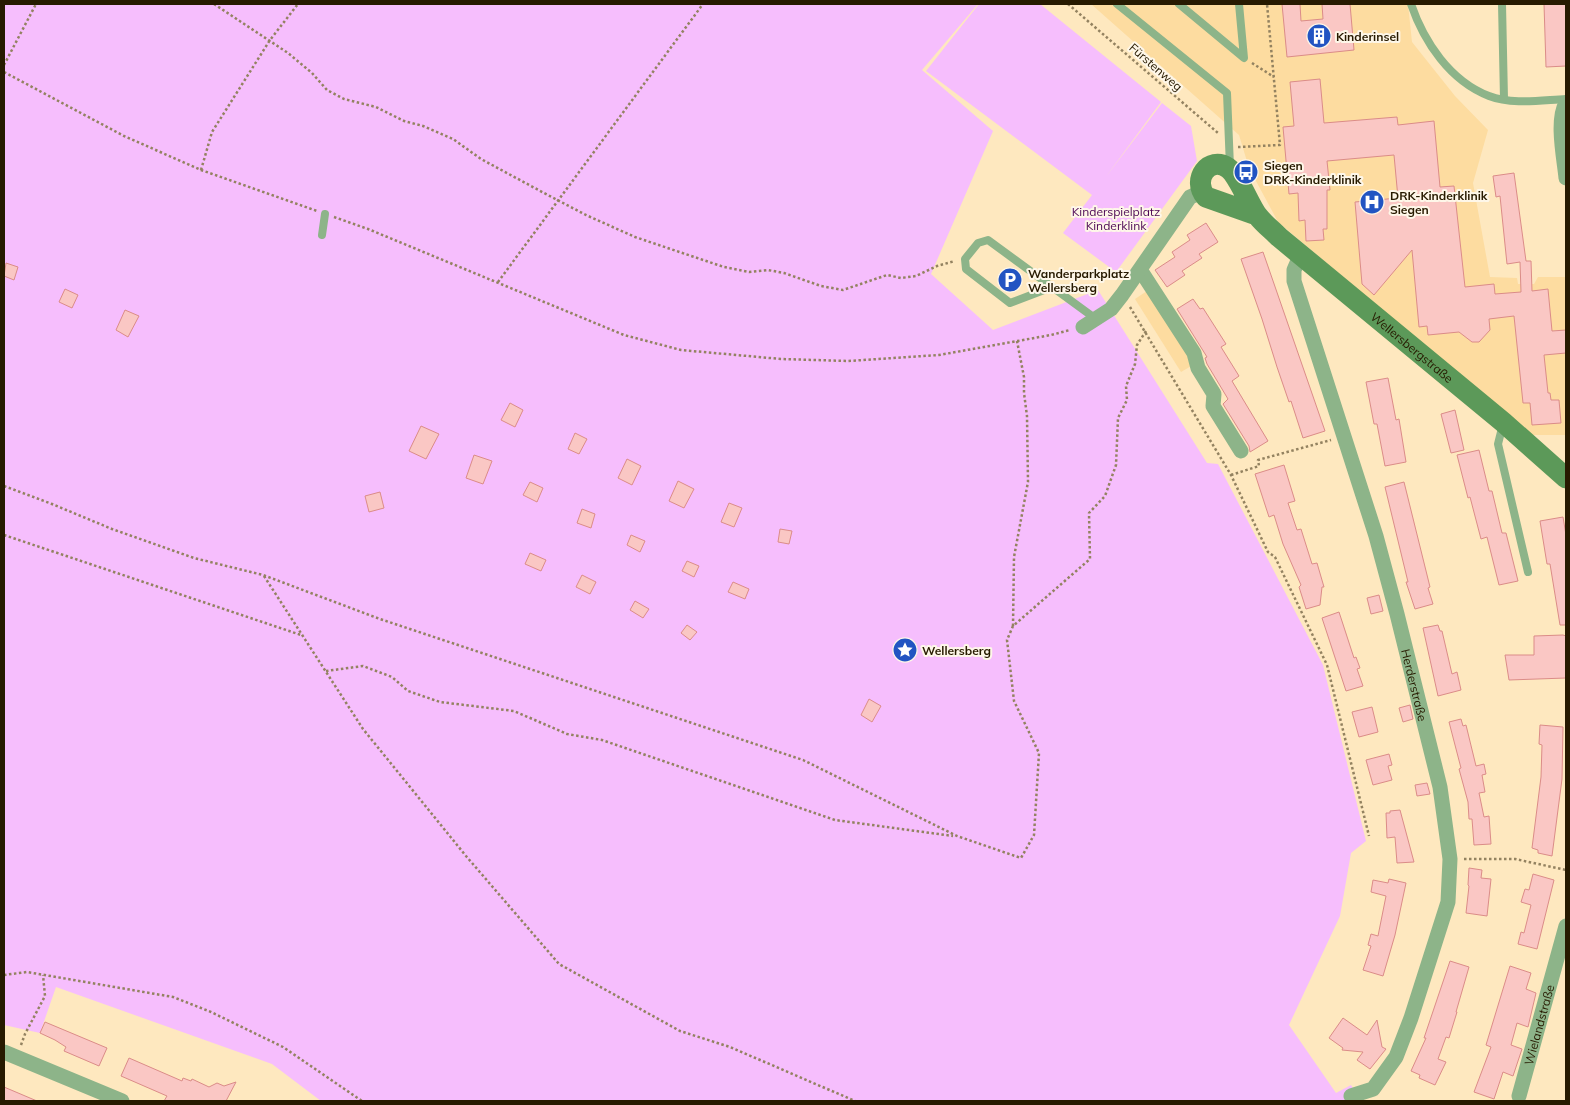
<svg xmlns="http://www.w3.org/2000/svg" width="1570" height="1105" font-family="Mulish,sans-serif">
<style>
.built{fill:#fddca0}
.green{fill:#f6befd}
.building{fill:#fac7c4;stroke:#db8c88}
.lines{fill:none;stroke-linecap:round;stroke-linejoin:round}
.path{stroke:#938260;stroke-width:2.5;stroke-dasharray:2.5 2.5;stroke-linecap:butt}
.lane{stroke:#8db489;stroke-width:8}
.street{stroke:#8db489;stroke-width:15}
.secondary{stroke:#5c9959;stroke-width:21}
.labels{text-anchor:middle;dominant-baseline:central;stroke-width:4;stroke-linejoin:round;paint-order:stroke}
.poi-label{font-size:12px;font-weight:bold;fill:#271a00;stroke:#fef7e9;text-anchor:start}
.street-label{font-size:12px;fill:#271a00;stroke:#fef7e9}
.park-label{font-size:12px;fill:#4b0553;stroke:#fef7e9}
</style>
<rect width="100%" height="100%" fill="#fee8bf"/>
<g class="built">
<polygon points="1091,4 1408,4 1412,42 1455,96 1488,130 1473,183 1490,277 1517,278 1518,284 1534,284 1538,277 1566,277 1566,435 1531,435 1278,222 1249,168 1239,135"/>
<polygon points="1147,291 1193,365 1181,372 1135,299"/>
</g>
<g class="green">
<polygon points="4,4 978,4 922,70 993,131 931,274 993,330 1098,290 1207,463 1218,464 1323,665 1366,841 1351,853 1340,916 1289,1025 1336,1093 1351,1085 1361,1101 321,1101 272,1064 56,987 40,1033 4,1025"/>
<polygon points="979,4 1040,4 1161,102 1105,178 1162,103 1191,126 1197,161 1116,272 1063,233 1092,195 926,71"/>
</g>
<g class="building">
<polygon points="1282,4 1300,4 1301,21 1323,19 1322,4 1350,4 1354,50 1287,57"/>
<polygon points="1544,4 1566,4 1566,66 1546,67"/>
<polygon points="1320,79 1324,123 1397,117 1398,125 1434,121 1440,187 1454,186 1465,287 1494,284 1495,294 1521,292 1520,262 1507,264 1500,196 1496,197 1493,176 1514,173 1526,261 1531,261 1532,291 1548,289 1552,331 1566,330 1566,353 1544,355 1548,393 1550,393 1551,400 1559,400 1561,423 1532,425 1530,403 1523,403 1514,316 1489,319 1490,330 1479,342 1472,342 1459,332 1428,335 1427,326 1419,327 1412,250 1374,295 1362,284 1355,202 1398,198 1394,155 1327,161 1330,190 1327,190 1327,229 1323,229 1324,240 1306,241 1305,220 1299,221 1298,193 1289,194 1283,127 1294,126 1290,82"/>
<polygon points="1206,223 1218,242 1199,254 1202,258 1182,271 1185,275 1167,287 1155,270 1175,257 1172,252 1190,240 1187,235"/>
<polygon points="1263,252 1325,431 1303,438 1291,401 1289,402 1277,367 1262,319 1241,259"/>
<polygon points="6,263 18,267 14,280 4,276"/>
<polygon points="65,289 78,295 72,308 59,302"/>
<polygon points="1193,299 1200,309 1203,308 1226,344 1221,347 1239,376 1232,381 1268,441 1250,452 1249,446 1223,404 1228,399 1207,364 1205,358 1207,357 1177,309"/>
<polygon points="125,310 139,316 128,337 116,330"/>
<polygon points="1388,378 1396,420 1399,419 1406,462 1385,466 1377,424 1374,424 1366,382"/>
<polygon points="510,403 523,410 515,427 501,420"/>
<polygon points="1455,410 1464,450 1451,453 1441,414"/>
<polygon points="421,426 439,434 426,459 409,451"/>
<polygon points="575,433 587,439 579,454 568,449"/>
<polygon points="1479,450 1489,491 1492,491 1502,533 1506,533 1518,581 1499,585 1487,537 1481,539 1470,497 1468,498 1457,455"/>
<polygon points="474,455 492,461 483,484 466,478"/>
<polygon points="627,459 641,466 632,485 618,478"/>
<polygon points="1284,465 1295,501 1288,503 1297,530 1301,529 1312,564 1317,563 1324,587 1322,587 1320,605 1306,609 1299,587 1301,585 1283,544 1274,515 1269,517 1255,474"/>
<polygon points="678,481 694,489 684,508 669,501"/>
<polygon points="530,482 543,488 537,502 523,495"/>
<polygon points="1404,482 1430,587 1428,588 1433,604 1415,609 1406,582 1408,582 1385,487"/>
<polygon points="380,492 384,508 369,512 365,496"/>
<polygon points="729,503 742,508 734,527 721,522"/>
<polygon points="582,509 595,514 591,528 577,523"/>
<polygon points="1563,517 1566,535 1566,625 1560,625 1550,564 1547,564 1540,521"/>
<polygon points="780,529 792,531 789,544 778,542"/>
<polygon points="631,535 645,541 640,552 627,545"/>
<polygon points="530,553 546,560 541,571 525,564"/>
<polygon points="687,561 699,566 694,577 682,571"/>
<polygon points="582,575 596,582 590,594 576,587"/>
<polygon points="733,582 749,589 745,599 728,592"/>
<polygon points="1379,595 1383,611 1371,614 1367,598"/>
<polygon points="635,601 649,609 643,618 630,610"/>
<polygon points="1339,612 1354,658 1356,657 1360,668 1357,669 1363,686 1346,691 1322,618"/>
<polygon points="687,625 697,632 690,640 681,633"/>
<polygon points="1438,625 1440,631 1442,631 1452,674 1457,672 1461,690 1438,696 1423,628"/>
<polygon points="1563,635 1566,636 1566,678 1509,680 1505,655 1534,655 1534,636"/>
<polygon points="869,699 881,706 872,722 861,715"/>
<polygon points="1410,705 1413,719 1403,722 1399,708"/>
<polygon points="1372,707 1378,732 1359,737 1352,712"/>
<polygon points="1461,719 1463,726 1466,725 1476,766 1484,764 1486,774 1482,775 1485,792 1479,793 1484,817 1489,816 1491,844 1474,845 1472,819 1469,819 1468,802 1459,769 1461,768 1449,722"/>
<polygon points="1540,725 1563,727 1562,779 1552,856 1538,853 1538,850 1532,848 1541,777 1542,745 1539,744"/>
<polygon points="1389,754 1392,765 1388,766 1392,780 1373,785 1366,760"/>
<polygon points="1427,783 1430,794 1417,796 1415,785"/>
<polygon points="1400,810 1414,862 1397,863 1395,837 1387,838 1386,813 1390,813 1390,811"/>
<polygon points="1469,868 1482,870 1481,878 1491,879 1487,916 1466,913 1469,886 1468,885"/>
<polygon points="1533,874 1554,880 1537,949 1518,944 1521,932 1524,933 1531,905 1521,902 1525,889 1529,890"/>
<polygon points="1389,879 1406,883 1395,935 1383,976 1363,970 1371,946 1368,945 1371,934 1378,936 1386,896 1371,892 1373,880 1388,883"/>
<polygon points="1450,961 1469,967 1456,1012 1457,1012 1449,1038 1446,1037 1438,1059 1446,1062 1435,1085 1419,1078 1420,1075 1411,1071 1426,1038 1424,1038"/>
<polygon points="1510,966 1531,973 1526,989 1536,993 1528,1027 1517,1023 1511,1045 1522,1049 1513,1076 1503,1072 1494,1099 1474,1092 1491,1047 1486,1045"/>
<polygon points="1343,1018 1367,1035 1377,1020 1382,1047 1386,1049 1370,1069 1357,1060 1363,1052 1342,1050 1343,1048 1329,1038"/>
<polygon points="45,1022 107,1048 99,1066 64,1051 66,1047 55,1040 40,1033"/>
<polygon points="129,1058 182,1081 183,1078 191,1081 192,1079 209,1087 217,1083 224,1086 236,1082 226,1101 164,1101 167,1096 121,1076"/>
<polygon points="4,1087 37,1101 4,1101"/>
</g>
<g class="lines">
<g class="path">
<polyline points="214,4 288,53 312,73 327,90 344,99 376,107 404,121 423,126 453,139 481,159 544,193 586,215 635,237 724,267 749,272 768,270 784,273 821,286 843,290 887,275 901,278 916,276 937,266 955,261"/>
<polyline points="1068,4 1218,133"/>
<polyline points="1252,63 1274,77"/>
<polyline points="4,65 36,4"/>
<polyline points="4,72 124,136 201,170 317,211"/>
<polyline points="1238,147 1280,145 1267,4"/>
<polyline points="201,170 212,132 270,40 298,4"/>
<polyline points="334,217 368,229 624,335 681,350 781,359 848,361 939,355 1051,335 1070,330"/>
<polyline points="498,282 703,4"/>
<polyline points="1130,307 1231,475 1268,552 1275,557 1327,665 1369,836"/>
<polyline points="1231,475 1259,466 1258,460 1331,440"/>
<polyline points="4,486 52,504 112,529 194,558 263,575 380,619 803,760 957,836 1021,858 1034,835 1039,753 1014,701 1007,640 1013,626 1090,559 1089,513 1105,496 1116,465 1118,418 1127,400 1126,386 1135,364 1137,345 1146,331"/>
<polyline points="4,535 301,635"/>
<polyline points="264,576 363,729 466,856 559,964 680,1031 730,1047 855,1101"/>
<polyline points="1013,626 1014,557 1028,482 1027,416 1024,393 1024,377 1017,341"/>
<polyline points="326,671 363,666 392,677 408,691 440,702 514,711 567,734 602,740 835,820 953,836"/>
<polyline points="1464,859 1515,859 1566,870"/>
<polyline points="4,975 27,972 173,997 211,1012 283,1047 362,1101"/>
<polyline points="21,1045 25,1034 45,996 43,975"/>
</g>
<g class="lane">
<polyline points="1117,4 1227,93 1230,167"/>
<polyline points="1179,4 1244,58 1239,4"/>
<path d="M1411 4C1424 42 1450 81 1489 96 1512 105 1542 100 1566 99"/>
<polyline points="1502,4 1504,99"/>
<polyline points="322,235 325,214"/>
<polyline points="1052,287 1010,303 966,269 965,259 978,243 988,240 1096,319"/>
<polyline points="1503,424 1498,444 1528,572"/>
</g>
<g class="street">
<path d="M1566 103C1556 120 1564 158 1566 178"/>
<path id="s1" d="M1300 256 1294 270V281L1376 536 1397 614 1440 787 1450 859 1448 902 1411 1018 1396 1057 1373 1089 1351 1096"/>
<polyline points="1141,271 1194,353 1198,368 1214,394 1213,406 1241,451"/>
<polyline points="1083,327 1111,309 1122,295 1190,197 1202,192"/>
<polyline points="4,1052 122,1101"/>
<path id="s2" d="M1519 1096 1566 926"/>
</g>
<path class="secondary" id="s3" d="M1257 215 1206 197C1191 180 1209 155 1228 168 1238 175 1249 204 1257 215 1263 223 1272 230 1279 237L1503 422 1566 478"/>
</g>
<defs>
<symbol id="building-disc" viewBox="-11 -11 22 22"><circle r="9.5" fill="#2254c2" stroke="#fef7e9"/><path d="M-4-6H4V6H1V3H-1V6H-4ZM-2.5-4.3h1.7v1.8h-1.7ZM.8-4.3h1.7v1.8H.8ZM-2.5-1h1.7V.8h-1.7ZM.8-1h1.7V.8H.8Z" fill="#fff"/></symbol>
<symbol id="bus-disc" viewBox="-11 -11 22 22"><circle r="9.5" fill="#2254c2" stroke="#fef7e9"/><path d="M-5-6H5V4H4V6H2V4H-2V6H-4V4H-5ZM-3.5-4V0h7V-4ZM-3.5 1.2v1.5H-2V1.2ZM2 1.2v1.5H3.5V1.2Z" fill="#fff"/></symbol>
<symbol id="hospital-disc" viewBox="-11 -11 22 22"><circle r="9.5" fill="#2254c2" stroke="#fef7e9"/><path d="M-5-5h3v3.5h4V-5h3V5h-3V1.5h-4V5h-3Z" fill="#fff"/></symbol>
<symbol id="parking-disc" viewBox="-11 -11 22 22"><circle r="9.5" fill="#2254c2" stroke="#fef7e9"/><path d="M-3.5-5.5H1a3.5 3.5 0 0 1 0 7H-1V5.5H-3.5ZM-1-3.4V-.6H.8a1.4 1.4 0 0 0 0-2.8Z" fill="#fff"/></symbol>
<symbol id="sight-disc" viewBox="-11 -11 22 22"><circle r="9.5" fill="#2254c2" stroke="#fef7e9"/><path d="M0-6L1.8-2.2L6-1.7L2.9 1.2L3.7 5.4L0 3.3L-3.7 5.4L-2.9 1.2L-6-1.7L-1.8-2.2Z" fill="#fff"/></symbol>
</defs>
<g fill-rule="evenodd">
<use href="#building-disc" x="1305" y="22" width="28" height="28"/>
<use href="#bus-disc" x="1232" y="158" width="28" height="28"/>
<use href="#hospital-disc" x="1358" y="188" width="28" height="28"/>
<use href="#parking-disc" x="996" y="266" width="28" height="28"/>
<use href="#sight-disc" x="891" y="636" width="28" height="28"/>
</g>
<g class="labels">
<g class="poi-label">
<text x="1336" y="36">Kinderinsel</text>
<text x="1264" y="165">Siegen<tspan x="1264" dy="14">DRK-Kinderklinik</tspan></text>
<text x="1390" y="195">DRK-Kinderklinik<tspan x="1390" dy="14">Siegen</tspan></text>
<text x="1028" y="273">Wanderparkplatz<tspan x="1028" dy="14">Wellersberg</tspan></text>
<text x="922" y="650">Wellersberg</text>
</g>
<g class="street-label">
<text transform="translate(1156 67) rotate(41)">Fürstenweg</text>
<text stroke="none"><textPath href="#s3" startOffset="368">Wellersbergstraße</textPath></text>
<text stroke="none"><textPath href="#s1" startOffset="448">Herderstraße</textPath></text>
<text stroke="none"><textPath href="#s2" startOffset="74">Wielandstraße</textPath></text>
</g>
<g class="park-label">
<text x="1116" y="211">Kinderspielplatz<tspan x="1116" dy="14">Kinderklink</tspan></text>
</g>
</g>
<rect width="1570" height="1105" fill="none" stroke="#271a00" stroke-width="10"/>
</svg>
